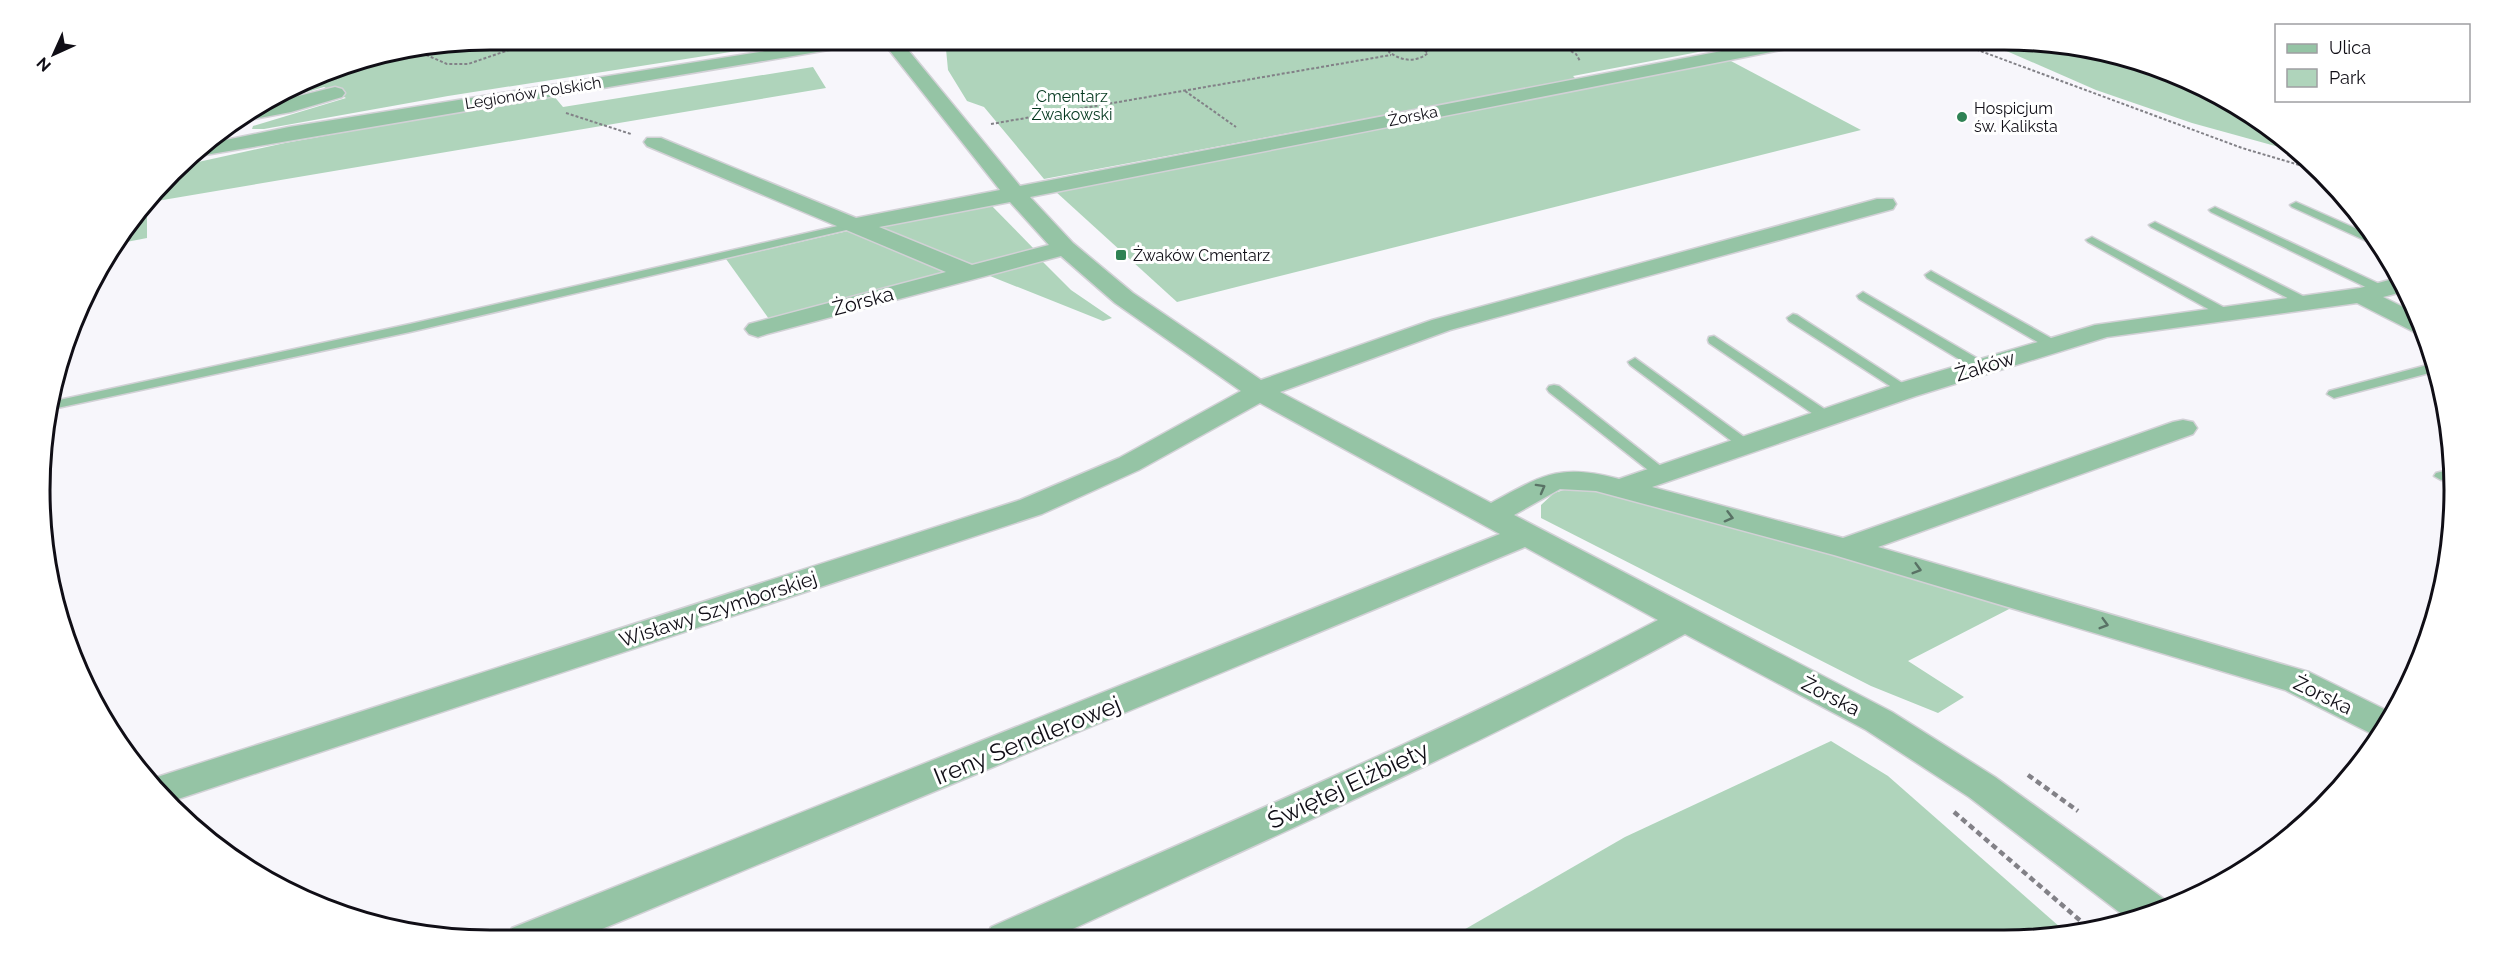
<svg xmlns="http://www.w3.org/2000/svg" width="2494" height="980" font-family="Raleway,sans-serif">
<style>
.green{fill:#afd4bb}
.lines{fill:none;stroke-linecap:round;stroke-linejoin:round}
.service-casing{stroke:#d2d1d6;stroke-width:3}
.minor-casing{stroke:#d2d1d6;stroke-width:3}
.path-far2{stroke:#828187;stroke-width:2;stroke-dasharray:3 2;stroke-linecap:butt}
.path-far1{stroke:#828187;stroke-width:3;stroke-dasharray:4 2;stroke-linecap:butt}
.path{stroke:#828187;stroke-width:4.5;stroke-dasharray:6 4;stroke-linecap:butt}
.service{fill:#95c4a5;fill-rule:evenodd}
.minor{fill:#95c4a5;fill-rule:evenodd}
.oneway{stroke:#597265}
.poi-dot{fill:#2f8254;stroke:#fff;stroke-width:2}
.labels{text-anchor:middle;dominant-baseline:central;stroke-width:6;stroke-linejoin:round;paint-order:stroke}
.far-street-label{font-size:16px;fill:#100e16;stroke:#fff}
.far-park-label{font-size:16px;fill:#05381f;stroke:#fff}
.far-poi-label{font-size:16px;fill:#100e16;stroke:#fff;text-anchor:start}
.street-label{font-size:20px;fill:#100e16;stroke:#fff}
.near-street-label{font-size:24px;fill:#100e16;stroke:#fff}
.rim{fill:none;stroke:#100e16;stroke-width:3}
</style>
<rect width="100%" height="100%" fill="#f7f6fb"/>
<g class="green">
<polygon points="490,39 813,39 448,96 264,129 252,129 253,126 346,98 324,87 252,108 265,99 345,63"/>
<polygon points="940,39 1766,39 1573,76 1576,79 1044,179 984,107 967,101 948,70 946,49"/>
<polygon points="1979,39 2004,39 2121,54 2204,86 2279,132 2301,153 2192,123 2096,90"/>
<polygon points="1729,60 1861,130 1177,302 1055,191"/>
<polygon points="813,67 826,88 151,202 180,166 285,143 553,95 563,107"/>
<polygon points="987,201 1037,252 970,268 868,225"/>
<polygon points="147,207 147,238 116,244"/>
<polygon points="852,230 950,272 769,319 726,259"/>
<polygon points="1039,258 1071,290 1112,318 1103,321 980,272"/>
<polygon points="1574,487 1611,491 2015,606 1908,661 1964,697 1938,713 1871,686 1541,518 1541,505 1554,493"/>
<polygon points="1831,741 1888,776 2069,935 1448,939 1625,837"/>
</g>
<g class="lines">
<defs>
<g id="service">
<polygon points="2296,202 2375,237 2381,246 2375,245 2292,207 2290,205"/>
<polygon points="2215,207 2386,287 2388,290 2382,294 2378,293 2211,212 2209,210"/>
<polygon points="855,222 861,225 859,227 410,332 48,410 50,402 410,324"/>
<polygon points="2155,222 2309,299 2311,302 2309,305 2301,305 2151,227 2149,225"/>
<polygon points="2092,237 2227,309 2229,312 2223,316 2219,315 2088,242 2086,240"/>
<polygon points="1931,271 2058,342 2060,345 2053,349 2048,348 1927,278 1925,275"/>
<polygon points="1863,292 1987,364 1989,367 1982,371 1977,370 1859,299 1857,296"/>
<polygon points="1793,314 1797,315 1913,390 1906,394 1901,393 1789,321 1787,318"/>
<polygon points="1714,336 1832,414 1834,417 1832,420 1822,420 1709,343 1708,340 1709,337"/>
<polygon points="1635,358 1751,442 1753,445 1751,448 1741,448 1630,365 1628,362"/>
<polygon points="2435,363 2437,371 2334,398 2327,394 2329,391"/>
<polygon points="1554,385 1559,386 1667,471 1669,474 1667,477 1657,477 1549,392 1547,389 1549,386"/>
<polygon points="2452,469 2453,478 2441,480 2434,476 2436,473"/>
</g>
<g id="minor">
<path d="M841 39H899L1020 186 1784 39H1821L1812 44 1030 197 1073 243 1133 293 1261 380 1432 320 1877 199H1893L1896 204 1893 209 1450 330 1280 392 1491 503C1543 475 1559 463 1619 479L1896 384 2095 325 2360 288 2400 277 2406 291 2383 297 2417 314 2426 334 2414 332 2357 303 2107 337 1916 396 1652 487 1843 538 2173 422 2183 420 2193 422 2197 428 2193 434 1878 547 2309 672 2392 713 2380 738 2285 690 1834 555 1596 491 1560 489 1514 515 1892 712 1995 777 2164 899 2167 906 2127 918 1969 797 1866 730 1685 634C1479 747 1262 841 1049 940H985L991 927C1215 828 1442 734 1658 620L1525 547 573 941H506L512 928 1500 534 1260 403 1139 470 1042 514 172 801 151 779 1020 500 1119 458 1241 391 1115 303 1061 256 767 334 758 337 749 334 745 329 749 324 946 272 647 146 644 142 647 138H661L856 218 1000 190 882 41 187 158 201 145 289 127ZM1010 202 1049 245 972 265 879 227Z"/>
<polygon points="335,87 342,89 345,93 342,97 291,112 243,121 237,119 254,107"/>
</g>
</defs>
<use href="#service" class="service-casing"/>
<use href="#minor" class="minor-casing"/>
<g class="path-far2">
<polyline points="1396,39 1406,44"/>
<polyline points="1549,39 1576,54 1580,61"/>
<polyline points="1948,39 2242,148 2306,167"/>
<path d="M1401 45 1420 47 1428 53C1416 63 1401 61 1389 52L1391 48Z"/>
<polyline points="1426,49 1484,39"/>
<polyline points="1569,50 1629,39"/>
<polyline points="417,51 447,64 468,64 541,39"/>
<polyline points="1185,91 1236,127"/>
<polyline points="566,113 631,134"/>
<polyline points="991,124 1391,55"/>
</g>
<polyline class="path-far1" points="2301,165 2320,171"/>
<g class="path">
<polyline points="2028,775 2078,811"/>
<polyline points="1954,812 2090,929"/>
</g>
<use href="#service" class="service"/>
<use href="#minor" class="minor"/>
</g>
<defs><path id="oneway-chevron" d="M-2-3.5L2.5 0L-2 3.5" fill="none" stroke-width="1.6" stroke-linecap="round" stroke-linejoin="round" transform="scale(1.5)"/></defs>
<g class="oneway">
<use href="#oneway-chevron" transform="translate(1541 488) rotate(-29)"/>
<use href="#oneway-chevron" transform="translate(1729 517) rotate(15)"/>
<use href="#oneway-chevron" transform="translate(1917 569) rotate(16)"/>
<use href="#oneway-chevron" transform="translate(2104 624) rotate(16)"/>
</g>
<g class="poi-dot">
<circle cx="1962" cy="117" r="6"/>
<rect x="1115" y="249" width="12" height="12" rx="3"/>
</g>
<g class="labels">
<g class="far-street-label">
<text transform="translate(533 93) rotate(-9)">Legionów Polskich</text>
<text transform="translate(1413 116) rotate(-11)">Żorska</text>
</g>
<g class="far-park-label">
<text x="1072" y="96">Cmentarz<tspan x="1072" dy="18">Żwakowski</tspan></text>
</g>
<g class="far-poi-label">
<text x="1974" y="108">Hospicjum<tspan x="1974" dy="18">św. Kaliksta</tspan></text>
<text x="1133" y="255">Żwaków Cmentarz</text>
</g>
<g class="street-label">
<text transform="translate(863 301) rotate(-15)">Żorska</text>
<text transform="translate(1985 366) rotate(-17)">Żaków</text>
<text transform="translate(718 609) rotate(-18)">Wisławy Szymborskiej</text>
<text transform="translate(2323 695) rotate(26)">Żorska</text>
<text transform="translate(1831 696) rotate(27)">Żorska</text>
</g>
<g class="near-street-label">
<text transform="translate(1027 740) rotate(-22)">Ireny Sendlerowej</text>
<text transform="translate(1348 785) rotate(-25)">Świętej Elżbiety</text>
</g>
</g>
<path d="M0 0H2494V980H0ZM490 50H2004A440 440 0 0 1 2444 490V490A440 440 0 0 1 2004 930H490A440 440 0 0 1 50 490V490A440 440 0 0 1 490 50Z" fill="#fff" fill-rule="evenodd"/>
<path class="rim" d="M490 50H2004A440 440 0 0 1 2444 490V490A440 440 0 0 1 2004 930H490A440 440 0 0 1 50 490V490A440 440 0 0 1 490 50Z"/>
<rect x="2275" y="24" width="195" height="78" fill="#ffffff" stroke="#9f9fa2" stroke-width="1.5"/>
<rect x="2287" y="44" width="30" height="9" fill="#95c4a5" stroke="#9f9fa2" stroke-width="1.5"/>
<text x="2329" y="54" font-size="18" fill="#100e16">Ulica</text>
<rect x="2287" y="69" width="30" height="18" fill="#afd4bb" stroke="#9f9fa2" stroke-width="1.5"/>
<text x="2329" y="84" font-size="18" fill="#100e16">Park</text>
<g transform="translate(54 54) rotate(225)" stroke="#ffffff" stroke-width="4.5" paint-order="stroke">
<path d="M0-4.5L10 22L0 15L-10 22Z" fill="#100e16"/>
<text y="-9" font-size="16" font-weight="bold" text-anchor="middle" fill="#100e16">N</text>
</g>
</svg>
